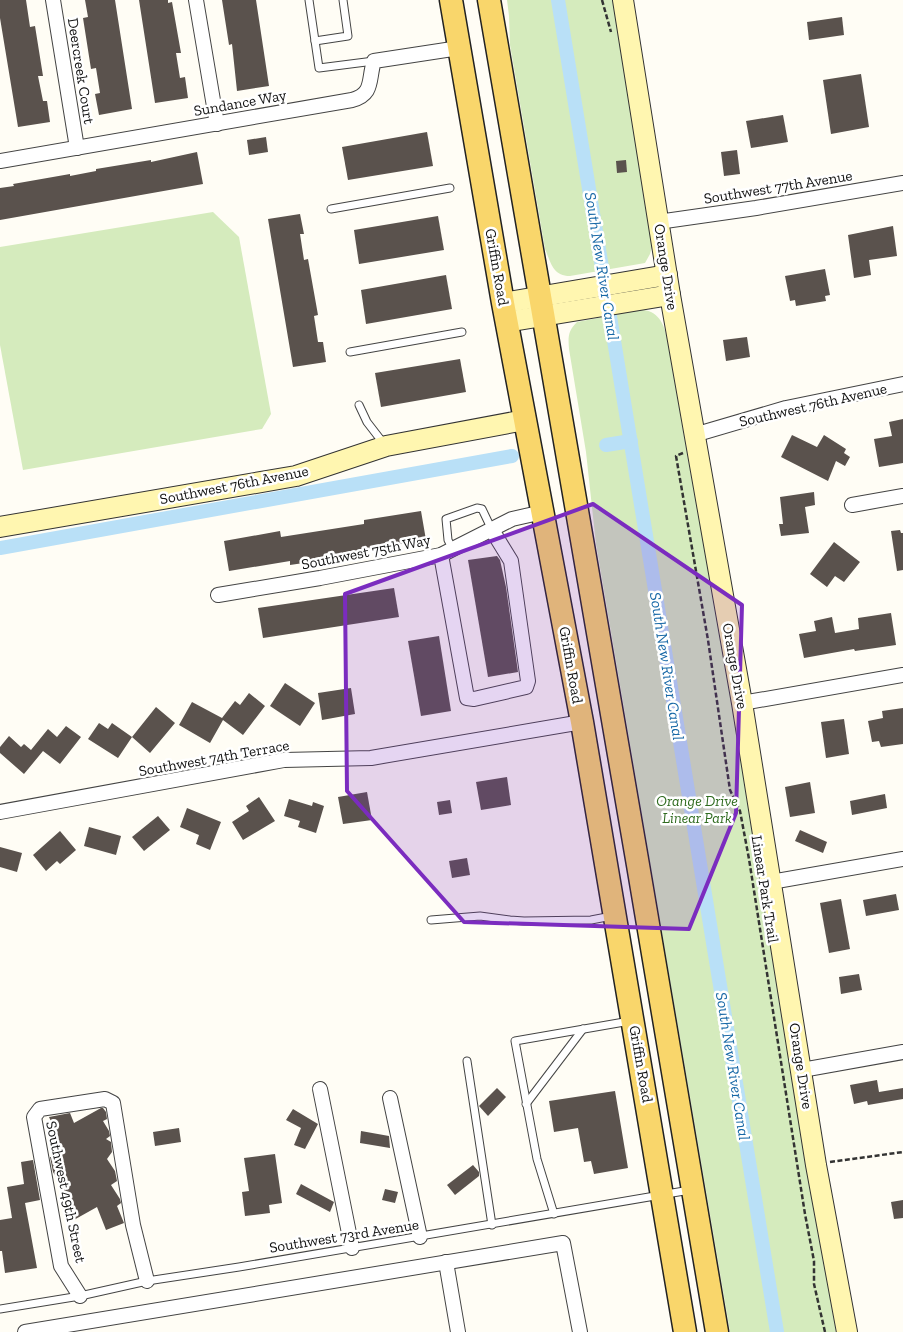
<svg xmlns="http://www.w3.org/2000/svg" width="903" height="1332" font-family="'Zilla Slab',serif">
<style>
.green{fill:#d5ebbd}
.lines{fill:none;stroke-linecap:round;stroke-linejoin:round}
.canal{stroke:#b9e0f7;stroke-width:14}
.building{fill:#5a524d}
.lane-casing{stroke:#444;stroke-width:9}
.street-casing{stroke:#444;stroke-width:16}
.secondary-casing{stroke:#333;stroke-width:22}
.primary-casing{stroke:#222;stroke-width:25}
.path{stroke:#333;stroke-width:2.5;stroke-dasharray:5 2.5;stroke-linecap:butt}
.lane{stroke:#fff;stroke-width:7}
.street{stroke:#fff;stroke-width:14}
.secondary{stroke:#fff6b0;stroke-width:20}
.primary{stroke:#f9d66b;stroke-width:22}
.marked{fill:#7b2cbf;fill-opacity:0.2;stroke:#7b2cbf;stroke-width:4;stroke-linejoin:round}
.labels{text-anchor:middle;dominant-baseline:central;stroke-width:5;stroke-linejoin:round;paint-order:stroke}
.street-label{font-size:15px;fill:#111;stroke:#fff}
.park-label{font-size:15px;font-style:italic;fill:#2f6b1f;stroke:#fff}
.water-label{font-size:16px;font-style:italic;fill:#1768a6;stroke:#fff}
</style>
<rect width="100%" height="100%" fill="#fffdf5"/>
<g class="green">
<path d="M507 0H613L652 247 650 254 645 263 570 276C553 276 551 263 545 249L510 45 509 16Z"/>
<polygon points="213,212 239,237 271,414 262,429 23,470 0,345 0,247"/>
<path d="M639 310C657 309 664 323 667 338L690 470 722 636 836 1332H730L596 544 586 452 569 349C568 337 568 331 577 322Z"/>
</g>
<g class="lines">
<g class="canal">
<polyline points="558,0 777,1332"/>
<polyline points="606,445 631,441"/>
<polyline points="0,548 512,456"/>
</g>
</g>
<g class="building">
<polygon points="0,0 26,0 30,27 35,26 43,76 38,76 43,101 47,101 50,122 18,127 0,18"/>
<polygon points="85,0 115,0 132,109 99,115 95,94 100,93 96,68 91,69 83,18 88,17"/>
<polygon points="139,0 168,0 168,3 172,2 181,53 176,53 180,78 185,77 188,98 155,103"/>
<polygon points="222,0 256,0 269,86 237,91 232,44 229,45"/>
<polygon points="842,17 844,35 809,40 807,22"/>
<polygon points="861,74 869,127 831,134 823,80"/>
<polygon points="783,115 788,142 751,148 746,121"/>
<polygon points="427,132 433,166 348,180 342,147"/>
<polygon points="266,137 268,152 249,155 247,140"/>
<polygon points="737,150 740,174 724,176 721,152"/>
<polygon points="197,152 203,184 0,220 0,188 14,186 13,184 70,174 70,176 96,171 96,169 151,160 151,162"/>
<polygon points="626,160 627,172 617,173 616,161"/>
<polygon points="300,214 304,234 300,234 304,260 308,259 318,315 314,316 318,342 323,342 326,362 293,367 268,219"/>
<polygon points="438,216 444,250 359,264 354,230"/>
<polygon points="893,226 897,256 869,260 871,275 854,278 848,235"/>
<polygon points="825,269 830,295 825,296 826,301 796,306 795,300 790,301 785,276"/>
<polygon points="446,275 452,309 366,324 361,290"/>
<polygon points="747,337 750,357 726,361 723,340"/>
<polygon points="460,359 466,392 381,407 375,373"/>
<polygon points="903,419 903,463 879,467 874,439 892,436 889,422"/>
<polygon points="792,435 817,447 824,435 846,449 844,453 850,457 845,466 836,461 828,481 781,457"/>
<polygon points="814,492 815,505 805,507 809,533 781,536 779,524 783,524 780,497"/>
<polygon points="421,511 426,540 365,550 365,554 290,565 290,561 229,571 224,541 280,531 281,537 364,524 364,520"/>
<polygon points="900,530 901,533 903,533 903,570 897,571 891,531"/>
<polygon points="834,542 860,562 844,582 835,576 827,587 810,574"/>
<polygon points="497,556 500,560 506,587 518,672 488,677 468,560"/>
<polygon points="394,588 399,617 263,638 258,608"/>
<polygon points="891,613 896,645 855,651 854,649 804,658 799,634 816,631 814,621 832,617 835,633 859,629 858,618"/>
<polygon points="439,636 451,711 421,716 408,641"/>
<polygon points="285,683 315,703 300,726 270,706"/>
<polygon points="351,688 355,714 322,720 318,693"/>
<polygon points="249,693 265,706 243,735 223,720 210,743 179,725 192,702 222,718 235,701 240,705"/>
<polygon points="156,707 175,723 150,753 132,737 118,758 88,739 99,723 108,729 112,723 132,737"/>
<polygon points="903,708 903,744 881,747 879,741 872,742 868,721 883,718 882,711"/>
<polygon points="844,719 849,754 826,758 821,722"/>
<polygon points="66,726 81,737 60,764 43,751 24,774 0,753 0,747 9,736 21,747 24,744 31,750 48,729 57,737"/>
<polygon points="507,777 511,805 481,810 476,782"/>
<polygon points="810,782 815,813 790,817 785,787"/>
<polygon points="367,792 372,820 343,824 338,797"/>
<polygon points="885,794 887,808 852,815 850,801"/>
<polygon points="259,797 275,821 243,840 232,822 249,811 246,806"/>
<polygon points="289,799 312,806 313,802 324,806 316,833 298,827 300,821 284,816"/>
<polygon points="450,800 452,813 439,815 437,802"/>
<polygon points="187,808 221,822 210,850 196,844 199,835 180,827"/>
<polygon points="158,816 170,830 144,851 132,837"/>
<polygon points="89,827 121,836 116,855 84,846"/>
<polygon points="800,830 827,842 823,853 795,841"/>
<polygon points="60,831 76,850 60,864 57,861 46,871 33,855"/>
<polygon points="0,847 22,853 17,872 0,867"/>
<polygon points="467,858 470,875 452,878 449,861"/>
<polygon points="896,894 899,910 866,916 863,900"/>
<polygon points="841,899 850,949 829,953 820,903"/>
<polygon points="859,974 862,990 841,994 839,977"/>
<polygon points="877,1080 879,1092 903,1088 903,1099 868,1105 867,1101 854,1104 850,1085"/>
<polygon points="497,1088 506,1097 488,1116 479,1106"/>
<polygon points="615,1091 628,1168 594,1174 591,1161 584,1162 578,1128 554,1132 549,1101"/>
<polygon points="101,1108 103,1108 106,1112 107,1119 103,1121 109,1131 110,1136 106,1139 111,1142 112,1152 107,1159 115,1171 117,1181 111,1185 120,1199 121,1203 117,1206 124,1223 106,1230 97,1207 72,1221 62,1203 69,1199 53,1172 50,1157 61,1156 52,1139 58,1137 49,1117 70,1113 74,1123"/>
<polygon points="293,1109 318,1124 305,1149 294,1145 301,1128 286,1120"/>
<polygon points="179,1128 181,1142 155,1146 153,1132"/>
<polygon points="361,1131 389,1136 390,1148 360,1143"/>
<polygon points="275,1154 282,1203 269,1205 270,1213 245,1216 242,1192 249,1191 244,1158"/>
<polygon points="33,1160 40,1200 25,1203 37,1268 5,1273 2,1251 0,1251 0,1220 12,1218 7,1187 24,1184 21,1162"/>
<polygon points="473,1165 479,1172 479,1176 455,1195 447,1185"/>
<polygon points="301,1184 334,1202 330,1212 296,1194"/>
<polygon points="385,1189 398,1192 395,1203 382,1200"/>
<polygon points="903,1200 903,1218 894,1219 891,1202"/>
</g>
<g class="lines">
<defs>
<g id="lane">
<polyline points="309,0 319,68 374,61"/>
<polyline points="315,41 348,36 343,0"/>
<polyline points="331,209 450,188"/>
<polyline points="350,352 462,332"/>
<polyline points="359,405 367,422 384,444"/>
<polyline points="452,548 448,540 446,519 477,508 482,509 492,530"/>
<polyline points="431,920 480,916 510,920 524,921 591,920 612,916"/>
<polyline points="467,1061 492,1225"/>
<polyline points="526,1104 583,1029"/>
<polyline points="554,1214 537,1159 515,1041 630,1021"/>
<polyline points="0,1309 80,1296 147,1281 239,1267 690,1190"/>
</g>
<g id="street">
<polyline points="53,0 77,148"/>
<polyline points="196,0 217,124"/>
<path d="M0 161 352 100C374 94 368 80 374 61L459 48"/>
<polyline points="658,222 756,208 903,183"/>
<polyline points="694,435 786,408 903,384"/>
<polyline points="852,505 903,496"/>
<polyline points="441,555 467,698 474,699 526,687 528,681 511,561 492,530"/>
<polyline points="218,595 320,578 441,555 512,519 543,512"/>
<polyline points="742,703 903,675"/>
<polyline points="0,812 284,760 371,758 582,722"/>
<polyline points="771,882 903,859"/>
<polyline points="802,1070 903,1052"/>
<polyline points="320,1089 352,1248"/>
<polyline points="390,1098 420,1237"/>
<polyline points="446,1262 458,1332"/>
<polyline points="80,1296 61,1266 34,1117 40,1109 105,1099 113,1103 133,1225 147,1281"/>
<polyline points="25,1332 563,1243 580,1332"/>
</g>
<g id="secondary">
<polyline points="623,0 670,295 742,703 816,1165 847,1332"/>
<polyline points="503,303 667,275"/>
<polyline points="506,322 670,295"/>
<polyline points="0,527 296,476 386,446 525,420"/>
</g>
<g id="primary">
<polyline points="451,0 503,303 582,722 685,1332"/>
<polyline points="489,0 638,865 717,1332"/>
</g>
</defs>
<use href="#lane" class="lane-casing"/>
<use href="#street" class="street-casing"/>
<use href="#secondary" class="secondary-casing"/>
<use href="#primary" class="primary-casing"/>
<g class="path">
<polyline points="602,0 611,32"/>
<polyline points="683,453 676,456 708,640 730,790 740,811 749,859 805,1214 814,1261 814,1284 825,1332"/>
<polyline points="830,1162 903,1152"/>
</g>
<use href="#lane" class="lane"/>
<use href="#street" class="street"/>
<use href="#secondary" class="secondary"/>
<use href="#primary" class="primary"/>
</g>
<path class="marked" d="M593 504 742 605 736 813 689 929 464 922 347 791 345 594Z"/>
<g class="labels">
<g class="street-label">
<text transform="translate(81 71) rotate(81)">Deercreek Court</text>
<text transform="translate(240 103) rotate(-10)">Sundance Way</text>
<text transform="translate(778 187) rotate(-9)">Southwest 77th Avenue</text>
<text transform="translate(497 267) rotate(80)">Griffin Road</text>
<text transform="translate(666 267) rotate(81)">Orange Drive</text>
<text transform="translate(813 405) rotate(-13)">Southwest 76th Avenue</text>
<text transform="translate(234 485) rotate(-11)">Southwest 76th Avenue</text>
<text transform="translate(366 552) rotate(-11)">Southwest 75th Way</text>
<text transform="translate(571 665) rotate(80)">Griffin Road</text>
<text transform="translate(735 666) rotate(80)">Orange Drive</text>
<text transform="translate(214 758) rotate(-10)">Southwest 74th Terrace</text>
<text transform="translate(765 889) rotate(81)">Linear Park Trail</text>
<text transform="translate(641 1064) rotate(80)">Griffin Road</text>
<text transform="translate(801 1066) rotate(81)">Orange Drive</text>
<text transform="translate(66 1192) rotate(78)">Southwest 49th Street</text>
<text transform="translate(344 1236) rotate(-9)">Southwest 73rd Avenue</text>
</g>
<g class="park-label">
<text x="697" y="801">Orange Drive<tspan x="697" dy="17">Linear Park</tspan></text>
</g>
<g class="water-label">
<text transform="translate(602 266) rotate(81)">South New River Canal</text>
<text transform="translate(667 666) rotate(81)">South New River Canal</text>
<text transform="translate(733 1066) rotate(81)">South New River Canal</text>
</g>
</g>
</svg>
